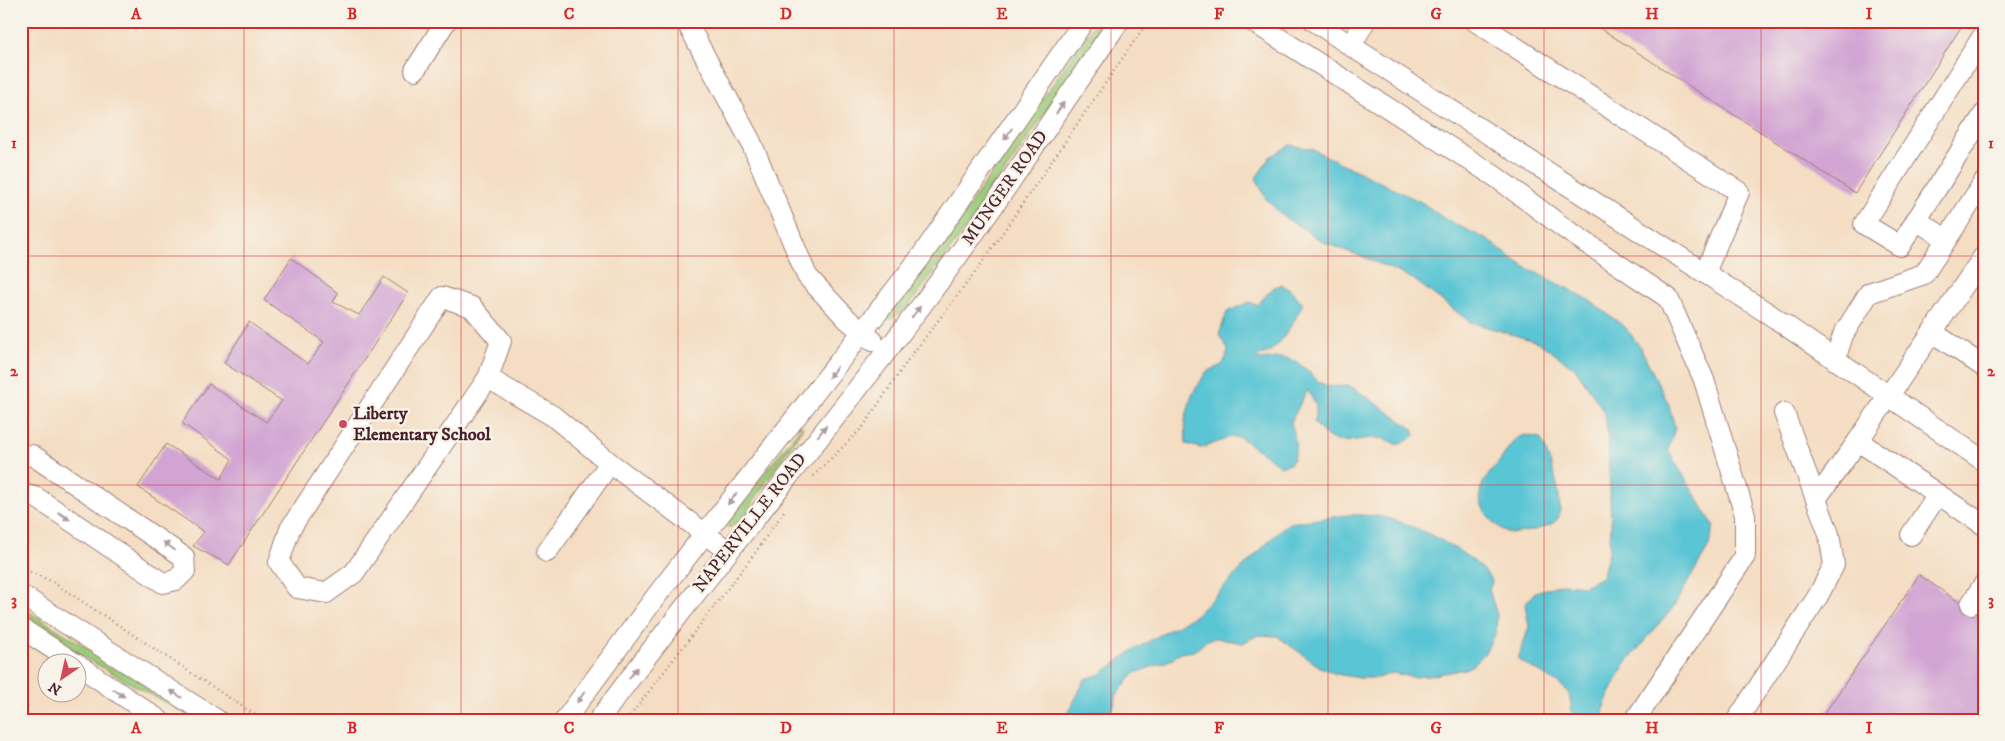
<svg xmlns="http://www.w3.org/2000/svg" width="2005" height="741" font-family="'IM FELL DW Pica',serif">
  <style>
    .green { fill: #9bcb79; stroke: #727552 }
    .water { fill: #5ac5d4; stroke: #527280 }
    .building { fill: #d1a4d3 }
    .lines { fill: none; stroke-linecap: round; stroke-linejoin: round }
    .minor-casing { stroke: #9f7e76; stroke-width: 22 }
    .path { stroke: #9f7e76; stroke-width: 2.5; stroke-dasharray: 1 4; stroke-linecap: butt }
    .minor { stroke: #fff; stroke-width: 20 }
    .oneway { fill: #ae9aa0 }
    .grid { fill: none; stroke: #d62828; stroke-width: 1; stroke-opacity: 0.55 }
    .poi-dot { fill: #d1495b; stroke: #f7f3e8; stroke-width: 2 }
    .labels { text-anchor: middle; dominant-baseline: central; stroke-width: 5; stroke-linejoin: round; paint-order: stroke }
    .street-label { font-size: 18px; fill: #4a1f2b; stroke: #f7f3e8 }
    .poi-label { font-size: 18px; font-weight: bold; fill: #4a1f2b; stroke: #f7f3e8; text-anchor: start }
    .neatline { fill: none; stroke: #d62828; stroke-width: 2 }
    .grid-label { font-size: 16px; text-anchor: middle; font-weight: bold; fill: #d62828 }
  </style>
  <rect width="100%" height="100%" fill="#f7f3e8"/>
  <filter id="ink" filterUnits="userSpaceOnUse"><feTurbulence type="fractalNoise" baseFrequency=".02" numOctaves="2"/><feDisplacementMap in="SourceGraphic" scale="10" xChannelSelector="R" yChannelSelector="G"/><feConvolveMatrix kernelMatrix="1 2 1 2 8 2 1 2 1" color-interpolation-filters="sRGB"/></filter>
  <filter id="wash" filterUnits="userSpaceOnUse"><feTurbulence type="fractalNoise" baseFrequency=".0096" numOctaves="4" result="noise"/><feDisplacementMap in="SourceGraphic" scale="20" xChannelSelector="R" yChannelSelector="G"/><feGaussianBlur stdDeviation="1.12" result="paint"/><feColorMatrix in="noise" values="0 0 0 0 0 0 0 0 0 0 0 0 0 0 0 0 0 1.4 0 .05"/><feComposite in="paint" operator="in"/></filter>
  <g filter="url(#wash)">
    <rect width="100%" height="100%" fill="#f4ddc2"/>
    <g class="green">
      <path d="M1096,21H1108L973,219L907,308L889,320L887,318L956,225Z"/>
      <path d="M802,426L803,427L741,520L729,528L725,523Z"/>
      <path d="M21,607L204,720H196L82,656L21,617Z"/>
    </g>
    <g class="water">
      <path d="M1290,145L1312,149L1423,203L1443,218L1486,239L1523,266L1586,298L1625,327L1639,345L1669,405L1675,428L1668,450L1714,526L1708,548L1672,609L1625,664L1605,704L1601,720H1573L1569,692C1552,677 1536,672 1518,659L1529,627L1525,604L1535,592L1562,584L1584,586L1602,577L1609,552L1611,528L1608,435L1605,413L1576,369L1538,342L1470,322L1413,279L1371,260L1325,243L1283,216L1266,199L1256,178L1270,157Z"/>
      <path d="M1282,285L1290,289L1303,303C1296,318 1284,342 1269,352C1263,355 1260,354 1256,360C1282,359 1287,352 1308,371C1312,375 1317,382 1323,384C1333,389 1343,384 1354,388L1413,429L1415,435C1390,454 1398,438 1377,438C1346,438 1337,453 1314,422L1316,405L1307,390L1291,422C1295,437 1299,451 1290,464L1281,466L1240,437H1232L1201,448L1186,444L1185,420L1192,395L1206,372L1222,365L1226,358L1228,349L1219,335L1227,312L1249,302L1257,305L1274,287Z"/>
      <path d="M1524,435L1540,438L1544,445C1551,466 1563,493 1559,516C1557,527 1521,534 1511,533C1504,533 1497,525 1492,521C1471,496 1480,484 1499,462C1507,452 1511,439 1524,435Z"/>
      <path d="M1348,515C1360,515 1371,515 1383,517C1409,522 1483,557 1492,582L1489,590L1497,615L1496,633L1484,654L1473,665L1465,669L1428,676L1412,677L1393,673L1377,678H1360L1336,674L1320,667L1277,636L1258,635L1243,643L1216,638L1207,640L1195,651L1179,653L1173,659L1133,674L1116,696L1115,704L1111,711H1093L1088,720H1061L1070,710L1085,679L1101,674L1135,649L1196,615L1283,527L1290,523Z"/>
    </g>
    <g id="blocks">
      <g class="building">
        <path d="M1589,21H1965L1855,193Z"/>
        <path d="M291,258L338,293L333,302L359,315L384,277L408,293L229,565L193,546L204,532L138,487L166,444L221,479L232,459L182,423L209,384L266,422L282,401L224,363L249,322L308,364L324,342L264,300Z"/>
        <path d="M1919,575L1984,619V720H1820Z"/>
      </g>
    </g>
  </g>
  <g filter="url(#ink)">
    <use href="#blocks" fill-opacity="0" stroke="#9f7e76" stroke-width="1"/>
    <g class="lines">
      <defs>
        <g id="minor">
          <path d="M686,21L751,142L807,276L847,319L873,341"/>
          <path d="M1252,21L1496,177L1564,228L1668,298L1704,380L1745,515V556L1635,720"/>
          <path d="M1314,21L1351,46L1365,21"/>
          <path d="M1475,21L1739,192L1705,273"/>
          <path d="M1984,34L1864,224L1900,246L1984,114"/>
          <path d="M1351,46L1769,314L1984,461"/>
          <path d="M415,70L446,21"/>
          <path d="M1916,220L1946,239"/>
          <path d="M1932,332L1984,367"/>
          <path d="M1835,360L1843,335L1869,293L1924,274L1984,182"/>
          <path d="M488,378L501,341L472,307L442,297L290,529L279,562L297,588L326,593L354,573L488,378L553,416L610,463L728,551"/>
          <path d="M1858,441L1984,256"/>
          <path d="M21,456L32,455L184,557L185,571L176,580L163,583L37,498L21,493"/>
          <path d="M1816,499L1858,441L1984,525"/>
          <path d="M1911,535L1938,494"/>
          <path d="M547,552L610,463"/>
          <path d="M21,595L217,720"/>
          <path d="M1971,604L1984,584"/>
          <path d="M21,628L76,664"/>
          <path d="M78,665L159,720"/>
          <path d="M565,720L657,595L920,258L1084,21"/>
          <path d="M599,720C704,576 821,441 927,298C994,208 1056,114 1119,21"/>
          <path d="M1737,720L1818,596L1834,565L1829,534L1784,413"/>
        </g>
      </defs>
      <use href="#minor" class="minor-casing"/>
      <g class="path">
        <path d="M813,476L863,427L908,360L977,270L1148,21"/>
        <path d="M21,568L51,581L263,720"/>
        <path d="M627,720L755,553L784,511"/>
      </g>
      <use href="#minor" class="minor"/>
    </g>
    <defs><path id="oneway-solid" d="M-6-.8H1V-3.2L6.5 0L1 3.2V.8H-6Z" transform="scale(1.25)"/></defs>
    <g class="oneway">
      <use href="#oneway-solid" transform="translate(1060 108) rotate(-56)"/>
      <use href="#oneway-solid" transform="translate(1008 134) rotate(124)"/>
      <use href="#oneway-solid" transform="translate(916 312) rotate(-53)"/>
      <use href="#oneway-solid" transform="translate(833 372) rotate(128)"/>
      <use href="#oneway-solid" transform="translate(822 431) rotate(-52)"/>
      <use href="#oneway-solid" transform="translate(732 499) rotate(128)"/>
      <use href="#oneway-solid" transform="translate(64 516) rotate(34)"/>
      <use href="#oneway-solid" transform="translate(169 546) rotate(-144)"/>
      <use href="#oneway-solid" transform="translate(633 673) rotate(-53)"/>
      <use href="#oneway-solid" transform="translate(119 693) rotate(34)"/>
      <use href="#oneway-solid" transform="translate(176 694) rotate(-148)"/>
      <use href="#oneway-solid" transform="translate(581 697) rotate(126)"/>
    </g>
  </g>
  <path class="grid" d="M244,21V720M461,21V720M678,21V720M894,21V720M1111,21V720M1328,21V720M1544,21V720M1761,21V720M21,256H1984M21,485H1984"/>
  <circle class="poi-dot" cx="343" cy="424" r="5"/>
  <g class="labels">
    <g class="street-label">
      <text transform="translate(1005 188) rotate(-55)">MUNGER ROAD</text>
      <text transform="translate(750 523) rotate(-52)">NAPERVILLE ROAD</text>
    </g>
    <g class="poi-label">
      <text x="353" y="414">Liberty<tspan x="353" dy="21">Elementary School</tspan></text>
    </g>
  </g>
  <rect width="2005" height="741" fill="none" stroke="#f7f3e8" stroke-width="55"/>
  <g transform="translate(62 678) rotate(214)"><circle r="24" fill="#f7f3e8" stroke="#b29e9c"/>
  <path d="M0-4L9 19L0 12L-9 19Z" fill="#d1495b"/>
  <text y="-8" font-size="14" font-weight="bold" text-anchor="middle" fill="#4a1f2b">N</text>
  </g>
  <rect x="28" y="28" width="1950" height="686" class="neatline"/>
  <g class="grid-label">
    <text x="136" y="19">A</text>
    <text x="352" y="19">B</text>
    <text x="569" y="19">C</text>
    <text x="786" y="19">D</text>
    <text x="1002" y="19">E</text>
    <text x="1219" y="19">F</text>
    <text x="1436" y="19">G</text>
    <text x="1652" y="19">H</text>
    <text x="1869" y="19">I</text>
    <text x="14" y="148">1</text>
    <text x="1991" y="148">1</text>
    <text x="14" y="376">2</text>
    <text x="1991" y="376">2</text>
    <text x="14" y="605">3</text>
    <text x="1991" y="605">3</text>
    <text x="136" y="733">A</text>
    <text x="352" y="733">B</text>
    <text x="569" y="733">C</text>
    <text x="786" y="733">D</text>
    <text x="1002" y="733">E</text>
    <text x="1219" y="733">F</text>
    <text x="1436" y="733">G</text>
    <text x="1652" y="733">H</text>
    <text x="1869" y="733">I</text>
  </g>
</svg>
